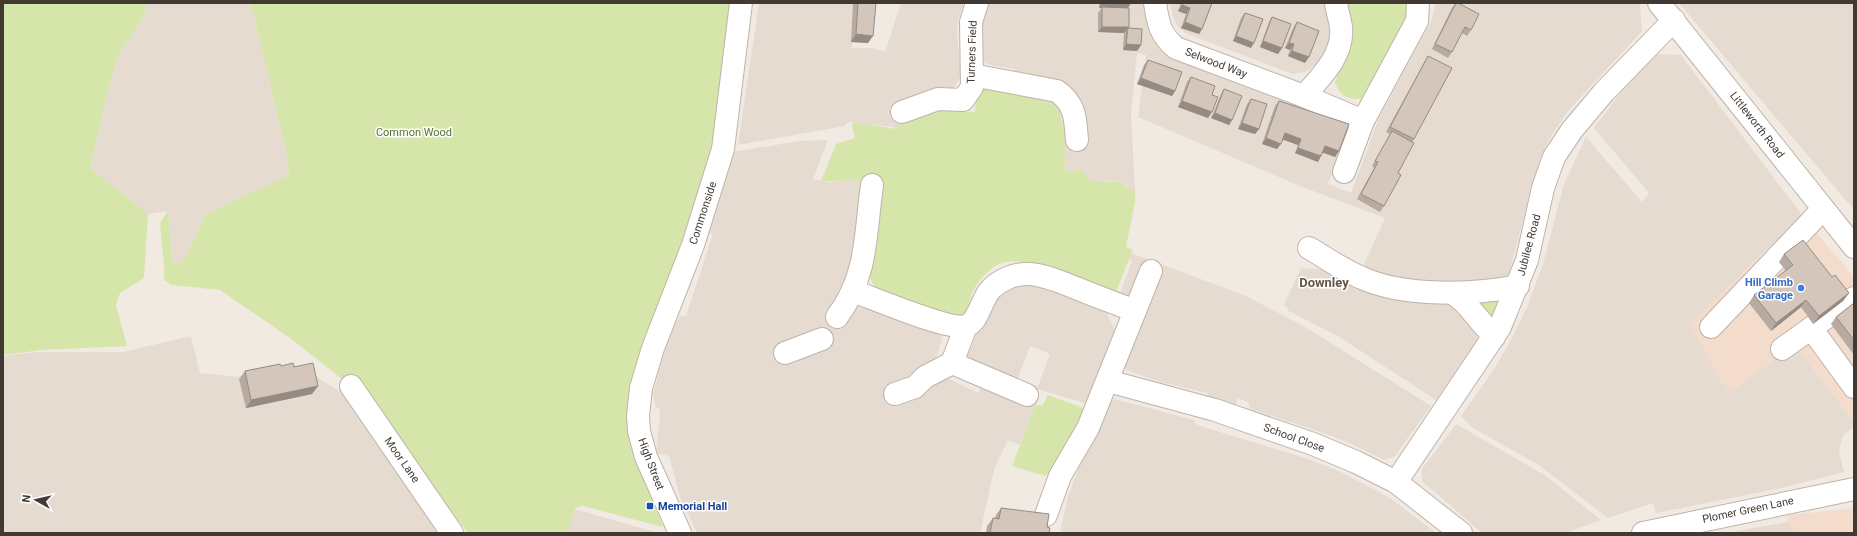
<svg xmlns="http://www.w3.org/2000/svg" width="1857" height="536" font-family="Roboto,sans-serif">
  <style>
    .residential { fill: #e5dbd0 }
    .commercial { fill: #f4dccc }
    .green { fill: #d6e6aa }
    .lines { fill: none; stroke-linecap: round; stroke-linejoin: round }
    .minor-casing { stroke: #bfb3a8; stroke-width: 24 }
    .minor { stroke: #fff; stroke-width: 22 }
    .wall { fill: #b7aaa1 }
    .shaded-wall { fill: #958b83 }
    .building { fill: #d5c6bb; stroke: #958b83 }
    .shop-dot { fill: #3f7fe0; stroke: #fff; stroke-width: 1.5 }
    .transit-dot { fill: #1a4fb4; stroke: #fff; stroke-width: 1.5 }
    .labels { text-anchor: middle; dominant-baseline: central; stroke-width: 3; stroke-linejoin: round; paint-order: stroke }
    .street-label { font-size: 11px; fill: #423933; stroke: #fff }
    .park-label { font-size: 11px; fill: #527328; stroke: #fff }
    .shop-label { font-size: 11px; font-weight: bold; fill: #366cbe; stroke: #fff; text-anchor: end }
    .transit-label { font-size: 11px; font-weight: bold; fill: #164399; stroke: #fff; text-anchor: start }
    .quarter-label { font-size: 13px; font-weight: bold; fill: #65554a; stroke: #fff }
  </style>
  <rect width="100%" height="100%" fill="#f1eae2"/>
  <g class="residential">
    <path d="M146,3H249L254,17L286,150L289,175L206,214L183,263L172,261L168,211L148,214L90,168L105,102L117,57L145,14Z"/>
    <path d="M759,3H853L852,48H872L885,52L901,3H964L958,20L957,34L961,76L944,106L910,117L896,129L893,127L848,122L844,126L738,145Z"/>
    <path d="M986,3H1146L1154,32L1348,123V129L1328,184L1351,193L1379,118L1431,21L1434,12L1436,3H1638L1640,5L1642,31L1568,111L1548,141L1540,159L1508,276L1498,281L1410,282L1361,271L1385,218L1300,186L1138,117L1146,55L1137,53L1131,114L1135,191L1124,184L1113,181H1092L1081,170L1066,171L1062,118L1012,91L1014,69L991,65L985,63L981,59L979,39Z"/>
    <path d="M1170,3H1327L1332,35L1322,60L1305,72L1292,74L1185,33L1178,27L1173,17Z"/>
    <path d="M1679,3H1854V209L1843,197Z"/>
    <path d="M1654,54L1681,55L1805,219L1783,234L1719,296L1795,345L1854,422V426L1843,436L1841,442L1839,452L1844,472L1781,488L1656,513L1653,503L1608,518L1539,465L1473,428L1461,416L1495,368L1511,340L1527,307L1543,264L1564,184L1586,137L1642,202L1649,193L1594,128L1621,92Z"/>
    <path d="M828,140L813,179L830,183L852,178L861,181L866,186L853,308L863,305L939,332L942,339L932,370L978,393L983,382L1036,404L1020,445L1008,440L997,462L993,474L980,533H697L680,497L669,456L656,453L660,418L659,408H656L653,395L667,341L676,319L678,320L680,316H686L713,234L708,233L732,152L800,141Z"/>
    <path d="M1131,253L1246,296L1307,328L1431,406L1394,457L1384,460L1345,441L1312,429L1251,409L1248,402L1238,398L1235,406L1206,398L1208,393L1160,382L1125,369L1119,296L1132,261L1129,260Z"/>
    <path d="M1301,268L1320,269L1341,280L1363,289L1444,302L1454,309L1473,329L1478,335L1477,340L1436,400L1341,338L1287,310L1288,308L1284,305Z"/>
    <path d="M1021,285L1038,286L1107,313L1115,331V337L1088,404L1037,389L1050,354L1030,346L1017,380L965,362L986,311L1003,291Z"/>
    <path d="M191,336L200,373L237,377L271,370L312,374L353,400L445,533H3V356L36,352H123Z"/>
    <path d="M1114,399L1194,420L1197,425L1305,458L1341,472L1390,498L1436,533H1060L1068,496L1093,432L1098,433L1111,402Z"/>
    <path d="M1456,424L1546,476L1601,520L1566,533H1482L1422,481V469Z"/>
    <path d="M569,509L578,510L658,533H560Z"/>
    <path d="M1787,522L1797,533H1727Z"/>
  </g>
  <g class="commercial">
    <path d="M1805,219L1854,277V422L1795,345L1728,394L1690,323L1770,248L1783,234Z"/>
    <path d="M1854,508V533H1797L1787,522L1789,515Z"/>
  </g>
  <g class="green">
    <path d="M3,3H146L145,14L117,57L105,102L90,168L148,214L144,278L120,293L116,305L127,346L42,350L3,355Z"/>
    <path d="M249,3H731L715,130L702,182L637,371L632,444L663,527L583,506L575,508L566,533H468L366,398L290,338L220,290L172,285L164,280V264L160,223L168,210L172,261L183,263L206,214L289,175L286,150L254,17Z"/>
    <path d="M1346,3H1414L1365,98C1351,101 1340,98 1335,82L1350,43Z"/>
    <path d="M982,88L1051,101C1068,118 1064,148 1066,171L1081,170L1092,181L1119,182L1135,191V202L1126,247L1133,250L1115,294C1085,283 1038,258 1007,262C992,263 976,282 971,296C969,301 968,309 965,313C961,316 958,316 953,316L882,291L874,286L869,276L866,186C850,172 840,185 821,181L836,144L855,138L852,125L854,122L896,129L910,117L950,103L967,112H975L976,94Z"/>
    <path d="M1498,300H1503L1493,322L1476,312L1479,302Z"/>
    <path d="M1048,395L1086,409L1053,471L1045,476L1012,466L1036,404L1042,406Z"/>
  </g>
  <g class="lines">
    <defs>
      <g id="minor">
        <path d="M1155,3C1158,23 1160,35 1176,48L1304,96L1363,121L1417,21L1418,3"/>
        <path d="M1659,3L1854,247"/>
        <path d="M972,75L1057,91C1076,105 1075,118 1077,140"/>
        <path d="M1304,96C1321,77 1344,55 1341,27C1340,19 1337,11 1336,3"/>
        <path d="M902,112L938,99L963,100L972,87L971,22L977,3"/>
        <path d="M1344,172L1363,121"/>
        <path d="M1309,248C1326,258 1343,270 1362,278C1404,297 1474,295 1518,286"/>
        <path d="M853,291C873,298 950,331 966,326C979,322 981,299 991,289C1000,280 1015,273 1029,274C1045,275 1061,282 1076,288C1095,296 1115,303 1135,311"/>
        <path d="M1453,293L1465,303L1494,337"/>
        <path d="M837,317C868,276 865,234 872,185"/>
        <path d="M1711,327L1823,209"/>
        <path d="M1811,328L1854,387"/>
        <path d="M1782,349L1854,298"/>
        <path d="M785,353L822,339"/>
        <path d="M952,363L1027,395"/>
        <path d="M1108,381L1215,410L1313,444L1356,462L1396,482L1461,533"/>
        <path d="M351,386L452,533"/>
        <path d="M895,394L915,387L925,377L952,363L966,326"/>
        <path d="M1396,482L1500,327L1527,260L1543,188L1554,157L1572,130L1604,92L1674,20"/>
        <path d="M1046,515L1060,476L1088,428L1151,271"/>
        <path d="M680,533L646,457L639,431L638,416L641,388L653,348L693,245L723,149L741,3"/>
        <path d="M1643,533L1854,489"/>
      </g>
    </defs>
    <use href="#minor" class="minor-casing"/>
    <use href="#minor" class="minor"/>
  </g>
  <g class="wall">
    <path d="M853,3H876L868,43L851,42Z"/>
    <path d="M1099,3H1131L1128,8L1129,27L1128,28L1141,45L1137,51L1123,50L1124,34V33L1098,32V13L1102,8H1099Z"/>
    <path d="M1181,3H1212L1202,29L1199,34L1181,28L1186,14L1178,11Z"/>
    <path d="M1456,3L1471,30L1467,36L1462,33L1452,52L1448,58L1432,49L1452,8Z"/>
    <path d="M1245,13L1251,48L1233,41L1241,18Z"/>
    <path d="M1272,17L1282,48L1278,54L1260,47L1269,22Z"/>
    <path d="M1297,22L1305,63L1288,56L1290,50L1285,48L1293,28Z"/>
    <path d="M1428,56L1414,139L1398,173L1384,206L1380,212L1357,199L1374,168L1372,166L1390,134L1386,132L1425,61Z"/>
    <path d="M1148,60L1175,91L1172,96L1137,84L1144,65Z"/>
    <path d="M1191,77L1212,112L1208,118L1178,107L1187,82Z"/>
    <path d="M1224,89L1232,120L1229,125L1211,118L1221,94Z"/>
    <path d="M1251,99L1259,129L1255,134L1238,129L1247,104Z"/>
    <path d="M1279,101L1339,151L1335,157L1323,152L1318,162L1295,153L1298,145L1283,139L1277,149L1262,144L1275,106Z"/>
    <path d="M1784,254L1832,277L1849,293L1843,301L1813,324L1801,307L1771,331L1749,303L1754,295L1786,271L1779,262Z"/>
    <path d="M1854,303V355L1831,324L1836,317Z"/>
    <path d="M281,366L294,367L318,386L312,394L246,408L239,379L245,371Z"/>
    <path d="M1001,508L1047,527L1049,533H986L987,526L993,518H995L996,515Z"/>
  </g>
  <g class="shaded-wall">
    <path d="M1102,3H1131L1128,8H1099Z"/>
    <path d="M1182,5L1190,8L1186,14L1178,11Z"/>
    <path d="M1185,22L1202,29L1199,34L1181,28Z"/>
    <path d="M1102,27H1129L1124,33L1098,32Z"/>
    <path d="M856,34L873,36L868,43L851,42Z"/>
    <path d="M1236,36L1254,43L1251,48L1233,41Z"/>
    <path d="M1263,41L1282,48L1278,54L1260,47Z"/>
    <path d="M1289,43L1294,44L1290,50L1285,48Z"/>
    <path d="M1126,44L1141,45L1137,51L1123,50Z"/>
    <path d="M1292,51L1309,57L1305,63L1288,56Z"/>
    <path d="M1141,78L1175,91L1172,96L1137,84Z"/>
    <path d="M1182,101L1212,112L1208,118L1178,107Z"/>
    <path d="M1215,113L1232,120L1229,125L1211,118Z"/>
    <path d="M1242,123L1259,129L1255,134L1238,129Z"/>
    <path d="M1285,133L1301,139L1298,145L1281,139Z"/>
    <path d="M1266,138L1281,144L1277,149L1262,144Z"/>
    <path d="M1325,146L1339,151L1335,157L1321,152Z"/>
    <path d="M1298,148L1321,156L1318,162L1295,153Z"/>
    <path d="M1849,293L1843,301L1813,324L1819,316Z"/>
    <path d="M1806,300L1801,307L1771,331L1776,323Z"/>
    <path d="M318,386L312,394L246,408L251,400Z"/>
  </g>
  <g class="building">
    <path d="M858,3H876L873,36L856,34Z"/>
    <path d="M1183,3H1212L1202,29L1185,22L1190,8L1182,5Z"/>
    <path d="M1456,3H1458L1479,14L1471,30L1465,27L1452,52L1435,44Z"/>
    <path d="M1102,7L1129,8V27H1102Z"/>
    <path d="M1245,13L1263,19L1254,43L1236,36Z"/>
    <path d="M1272,17L1291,24L1282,48L1263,41Z"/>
    <path d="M1297,22L1319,31L1309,57L1292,51L1294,44L1289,43Z"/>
    <path d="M1128,28L1142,29L1141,45L1126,44Z"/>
    <path d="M1428,56L1452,68L1414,139L1390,127Z"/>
    <path d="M1148,60L1182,72L1175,91L1141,78Z"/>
    <path d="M1191,77L1215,86L1212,95L1218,97L1212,112L1182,101Z"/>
    <path d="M1224,89L1242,96L1232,120L1215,113Z"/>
    <path d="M1251,99L1267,104L1259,129L1242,123Z"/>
    <path d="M1279,101L1349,124L1339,151L1325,146L1321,156L1298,148L1301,139L1285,133L1281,144L1266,138Z"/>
    <path d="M1392,131L1414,143L1398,173L1401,175L1384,206L1361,194L1378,162L1375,161Z"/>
    <path d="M1803,240L1832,277L1835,275L1849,293L1819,316L1806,300L1776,323L1754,295L1793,265L1784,254Z"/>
    <path d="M1854,303V340L1836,317Z"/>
    <path d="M293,363L294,367L313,363L318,386L251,400L245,371L280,364L281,366Z"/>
    <path d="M1001,508L1049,514L1047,527L1050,528L1049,533H990L993,518L999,519Z"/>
  </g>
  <circle class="shop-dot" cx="1801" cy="288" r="4"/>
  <rect class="transit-dot" x="646" y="502" width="8" height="8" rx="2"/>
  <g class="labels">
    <g class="street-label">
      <text transform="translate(972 52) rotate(-88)">Turners Field</text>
      <text transform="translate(1216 63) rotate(21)">Selwood Way</text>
      <text transform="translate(1757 125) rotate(52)">Littleworth Road</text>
      <text transform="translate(703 213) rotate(-72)">Commonside</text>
      <text transform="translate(1529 245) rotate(-75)">Jubilee Road</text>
      <text transform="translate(1294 438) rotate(20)">School Close</text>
      <text transform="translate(402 460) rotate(55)">Moor Lane</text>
      <text transform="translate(651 464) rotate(69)">High Street</text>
      <text transform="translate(1748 510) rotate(-12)">Plomer Green Lane</text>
    </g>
    <g class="park-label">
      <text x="414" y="132">Common Wood</text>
    </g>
    <g class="shop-label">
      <text x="1793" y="282">Hill Climb<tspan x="1793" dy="13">Garage</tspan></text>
    </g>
    <g class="transit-label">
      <text x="658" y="506">Memorial Hall</text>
    </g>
    <g class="quarter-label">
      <text x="1324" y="282">Downley</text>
    </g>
  </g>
  <rect width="1857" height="536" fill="none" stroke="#423933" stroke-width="8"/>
  <g transform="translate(36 500) rotate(278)" stroke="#ffffff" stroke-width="3" paint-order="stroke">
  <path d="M0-3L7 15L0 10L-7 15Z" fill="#423933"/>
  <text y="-6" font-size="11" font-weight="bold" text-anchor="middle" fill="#423933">N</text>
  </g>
</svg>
